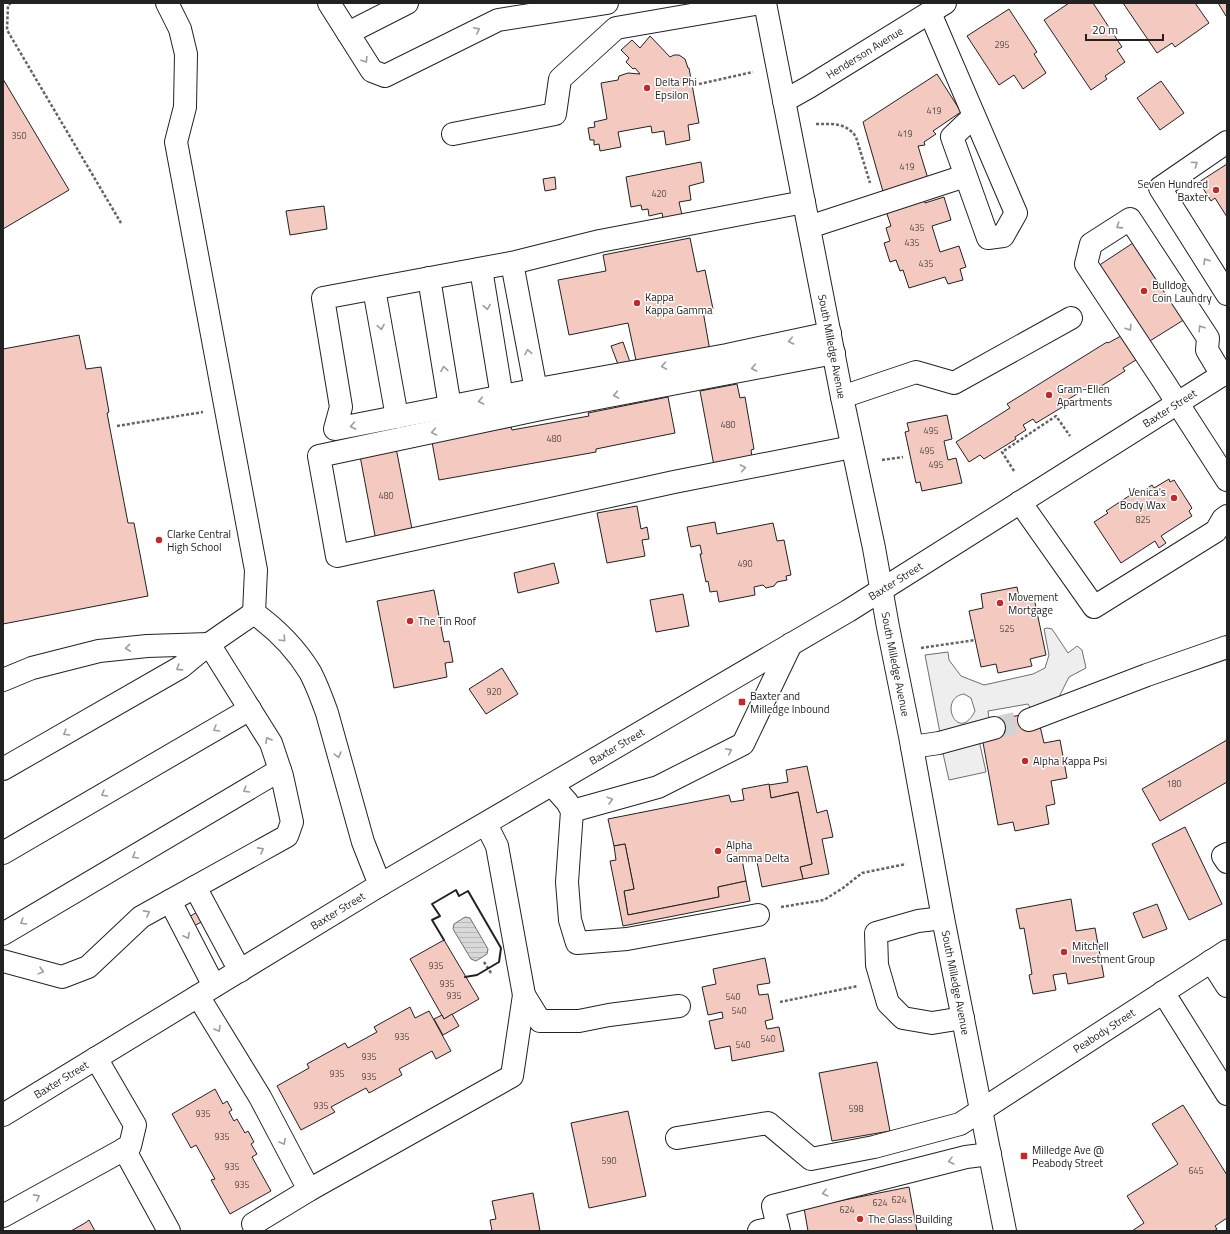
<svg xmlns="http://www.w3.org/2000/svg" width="1230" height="1234" font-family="'Titillium Web',sans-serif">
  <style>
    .green { fill: #eee; stroke: #6f6f6f; fill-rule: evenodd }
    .water { fill: url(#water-rules); stroke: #6f6f6f }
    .building { fill: #f3c9c0; stroke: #222 }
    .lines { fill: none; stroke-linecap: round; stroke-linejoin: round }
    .minor-tunnel { stroke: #d3d3d3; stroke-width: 22; stroke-dasharray: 22 11; stroke-linecap: butt }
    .minor-casing { stroke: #222; stroke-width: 24 }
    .major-casing { stroke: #222; stroke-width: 24 }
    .path { stroke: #646464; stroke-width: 2.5; stroke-dasharray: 3 2; stroke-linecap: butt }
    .minor { stroke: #fff; stroke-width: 22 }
    .major { stroke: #fff; stroke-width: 22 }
    .wall { stroke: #222; stroke-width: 2 }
    .oneway { stroke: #9c9c9c }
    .poi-dot { fill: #c62828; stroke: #fff; stroke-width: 1.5 }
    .labels { text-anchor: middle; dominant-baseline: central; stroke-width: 3; stroke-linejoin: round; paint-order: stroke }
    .number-label { font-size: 9px; fill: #564c4a }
    .street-label { font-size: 11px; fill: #222; stroke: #fff }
    .poi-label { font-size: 11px; fill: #222; stroke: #fff; text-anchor: start }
  </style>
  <defs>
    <pattern id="water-rules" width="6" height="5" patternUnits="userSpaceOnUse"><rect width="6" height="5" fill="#d9d9d9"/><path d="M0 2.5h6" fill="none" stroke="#bababa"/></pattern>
  </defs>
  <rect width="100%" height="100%" fill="#fff"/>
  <g class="green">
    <path d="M1047,628L1052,629L1068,653L1077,646L1082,650L1086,668L1069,677L1058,699L1035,716L1028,704L988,711L990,727L941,738L925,655L948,652L949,660L961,676L984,685L1033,674L1045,668L1049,655L1044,629ZM964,694L971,698L975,711C958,745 937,698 964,694Z"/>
    <path d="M979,740L986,772L949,780L942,749Z"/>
  </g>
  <path class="water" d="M465,917L470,918L488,949L487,954L476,961L471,959L453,929L454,924Z"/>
  <g class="building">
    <path d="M1069,3H1093L1122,47L1117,50L1125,62L1105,76L1107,79L1091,90L1044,20Z"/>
    <path d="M1123,3H1195L1209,23L1175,47L1172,43L1157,53Z"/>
    <path d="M1218,3H1227V16H1226Z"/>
    <path d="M1009,9L1037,52L1034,54L1046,73L1023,89L1014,75L999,85L967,36Z"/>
    <path d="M650,36L670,57L674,55H679L685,59L688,68H689L699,123L688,125L690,140L666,145L664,131L652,133L651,126L618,132L621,147L600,151L599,144L594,145V140H590L588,128L595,127L594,122L607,119L601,83L618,80L619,76L628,73L640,74L635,68L633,69L626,62L629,58L621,50L632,40L640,48Z"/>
    <path d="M937,74L961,112L933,131L936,134L924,142L925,145L918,146L929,182L884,195L863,122Z"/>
    <path d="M3,79L69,190L3,229Z"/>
    <path d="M1161,81L1184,113L1160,130L1137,98Z"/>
    <path d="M701,162L704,182L689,186L691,200L679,202L682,215L663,218L662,213L649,216L648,209L642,210L641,205L631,207L626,177Z"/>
    <path d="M1227,164V217L1215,198L1211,201L1199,182Z"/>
    <path d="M555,177L556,189L545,191L543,179Z"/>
    <path d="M944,197L951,220L932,226L940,252L959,246L966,267L960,269L963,280L948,284L945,277L909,288L903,270L900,271L896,260L890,262L884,243L890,241L886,228L891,226L886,211L924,199L925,203Z"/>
    <path d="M324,206L327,229L290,235L286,211Z"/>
    <path d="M690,238L697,272L705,270L713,309L703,311L710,351L637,365L628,323L569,335L558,280L606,271L603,255Z"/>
    <path d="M1136,241L1190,316L1145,344L1098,266Z"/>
    <path d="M79,335L86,369L101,367L109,412L107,413L128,523H134L148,596L3,624V349Z"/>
    <path d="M1121,336L1136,360L1123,368L1125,371L1095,390L1092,385L1067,400L1069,403L1036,423L1033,419L1023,425L1026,430L1015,437L1016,439L984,459L980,455L969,462L956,442L1010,408L1007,404L1107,342L1108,343Z"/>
    <path d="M623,342L630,362L619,367L611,346Z"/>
    <path d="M737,384L740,398L745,397L754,449L751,450L753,464L715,471L700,391Z"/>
    <path d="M668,397L675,433L596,449V452L439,480L432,442L511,427L512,430L589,416L588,413Z"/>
    <path d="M947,415L952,439L944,441L948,460L956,458L962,483L922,491L920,482L916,483L905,432L909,431L907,423Z"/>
    <path d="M396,448L413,534L376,541L360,456Z"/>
    <path d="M1169,479L1170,482L1174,480L1192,508L1189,511L1192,516L1161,536L1166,543L1159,548L1155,541L1121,563L1094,522L1108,513L1106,511L1135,492L1137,495L1152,485L1154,488Z"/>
    <path d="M637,506L641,529L647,527L649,539L642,540L645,556L607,563L597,513Z"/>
    <path d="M715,522L717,534L773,523L777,541L784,540L791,575L786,576L787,580L777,582L774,586L766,588L763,585L754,587L755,595L719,602L717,591L710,592L708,581L706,582L700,554H702L700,545L691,547L687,527Z"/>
    <path d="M554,563L559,583L518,593L514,573Z"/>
    <path d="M1017,587L1020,602L1034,598L1046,655L1030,659L1032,666L998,673L996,664L981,667L969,611L983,608L981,594Z"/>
    <path d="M434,590L444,642L449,641L453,662L445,663L447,677L394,688L377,601Z"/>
    <path d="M683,594L689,626L656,632L650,600Z"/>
    <path d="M502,668L518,694L486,714L469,689Z"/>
    <path d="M1027,714L1040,726L1044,743L1060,740L1067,778L1051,781L1055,804L1046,806L1049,824L1015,831L1013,822L998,825L982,737L992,720Z"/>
    <path d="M1227,740V782L1160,821L1142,789Z"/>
    <path d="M807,766L817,813L827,810L833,837L822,839L829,874L803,879L800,867L812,864L798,792L771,798L769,785L788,782L786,770Z"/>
    <path d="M769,784L771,798L798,792L812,864L800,867L803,879L762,887L756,857L742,859L746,881L718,887L719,897L628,915L624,891L634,889L625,844L614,846L608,819L729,795L731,802L744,800L742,789Z"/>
    <path d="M1185,827L1222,904L1189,920L1152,844Z"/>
    <path d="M625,844L634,889L624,891L628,915L719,897L718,887L746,881L750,901L623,926L610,861L616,860L614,846Z"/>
    <path d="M1071,899L1076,931L1095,928L1104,977L1068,984L1066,973L1053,975L1056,990L1033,994L1029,975L1032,974L1024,928L1020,929L1016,909Z"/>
    <path d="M1157,904L1167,929L1143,938L1133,913Z"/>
    <path d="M197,912L203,921L194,926L189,917Z"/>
    <path d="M444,940L479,999L444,1019L410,959Z"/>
    <path d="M765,958L770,983L757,985L759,995L768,994L773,1019L765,1021L767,1029L779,1027L784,1051L732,1061L730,1046L715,1049L709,1021L723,1018L722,1012L708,1015L702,987L716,984L713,969Z"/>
    <path d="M410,1007L415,1018L429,1011L451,1051L436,1059L432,1051L399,1069L402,1075L369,1093L366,1088L331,1107L335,1112L301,1130L277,1086L309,1068L307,1064L345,1043L348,1048L377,1032L374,1027Z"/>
    <path d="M452,1014L459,1026L443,1035L434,1019L442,1015L444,1019Z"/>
    <path d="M877,1062L890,1131L832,1141L819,1073Z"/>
    <path d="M215,1089L223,1104L227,1101L232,1110L229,1112L234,1121L237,1119L245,1133L248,1131L254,1142L251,1144L257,1154L252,1157L271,1191L230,1214L211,1180L215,1179L196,1145L191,1148L172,1114Z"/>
    <path d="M1183,1105L1227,1175V1218L1215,1226L1217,1229L1214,1231H1132L1144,1223L1127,1196L1178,1164L1152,1124Z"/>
    <path d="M628,1111L646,1196L589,1208L571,1123Z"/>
    <path d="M909,1187L917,1231H808L804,1208Z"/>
    <path d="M533,1193L540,1231H492L490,1220L496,1219L492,1201Z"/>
    <path d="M89,1220L95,1231H71L85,1223Z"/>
  </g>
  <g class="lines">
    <path class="minor-tunnel" d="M994,728L1029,720"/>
    <defs>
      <g id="minor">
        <path d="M167,3L180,29L186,54L185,107L176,142L256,570L254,613"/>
        <path d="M329,3L372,71L385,76L498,20L607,3"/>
        <path d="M930,13L1016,213L1003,236L988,238L952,137L974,116"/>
        <path d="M348,33L407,3"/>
        <path id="s1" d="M784,101L809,87L945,3"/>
        <path d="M453,134L555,114L560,79L616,28L761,3"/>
        <path d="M1227,142L1160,188L1227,294"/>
        <path d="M804,202L600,241L516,262L323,298L341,407L335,429L544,388L727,355L830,333"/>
        <path d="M809,227L965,176"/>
        <path d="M512,263L536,390"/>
        <path d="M481,269L502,397"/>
        <path d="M429,278L450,407"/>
        <path d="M374,289L397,417"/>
        <path d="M834,353L541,409L319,456L337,556L674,482L852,447"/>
        <path d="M1222,375L1207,350L1208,338L1130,219L1091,244L1086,264L1162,379L1227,480"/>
        <path d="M842,397L916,372L954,383L1071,318"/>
        <path d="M1020,502L1094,607L1216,531L1223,519L1227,516"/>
        <path d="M254,613C276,629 296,649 310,672C317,685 322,699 327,713L363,842L380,885"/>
        <path d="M3,680L32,668L99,651L147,646L209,644"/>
        <path d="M1029,720L1147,675L1227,647"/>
        <path d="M912,747L939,743L994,728"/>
        <path d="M3,769L181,667L209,644L254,613"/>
        <path d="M552,785L567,802L572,811L567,882L570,920L577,943L627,939L758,915"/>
        <path d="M572,811L658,787L743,744L791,644"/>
        <path d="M486,824L497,846L524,995L540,1021H579L609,1015L679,1006"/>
        <path d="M3,853L250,709"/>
        <path d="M1227,854L1223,856L1227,862"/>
        <path d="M195,887L240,971"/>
        <path d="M170,901L214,986"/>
        <path d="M943,918L918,921L876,933L877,965L888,1003L903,1018L932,1023L963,1018"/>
        <path d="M3,934L280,770"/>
        <path d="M3,961L62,977L88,967L141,917L287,836L292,822L282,776L271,743L209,644"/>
        <path d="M1211,961L1227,986"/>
        <path d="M1163,992L1227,1094"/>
        <path d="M198,996L260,1097L309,1190"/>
        <path id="s2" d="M677,1138L768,1123L811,1159L874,1147L960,1124L1227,951"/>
        <path d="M124,1149L169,1231"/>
        <path d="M3,1216L130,1146L135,1125L96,1058"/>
        <path d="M253,1224L309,1190L512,1076L524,995"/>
        <path d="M759,1231L778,1227"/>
        <path d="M779,1231L773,1206L966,1157L990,1154"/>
      </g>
      <g id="major">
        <path id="s3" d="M765,3L842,397L874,548L888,627L910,736L943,918L1005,1231"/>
        <path id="s4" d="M3,1115L380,885L848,611L1227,372"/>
      </g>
    </defs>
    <use href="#minor" class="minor-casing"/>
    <use href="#major" class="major-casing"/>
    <g class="path">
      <path d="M11,3L8,5L7,30L121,223"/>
      <path d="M699,84L753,72"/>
      <path d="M816,124C832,124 846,122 856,137L870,183"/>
      <path d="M117,426L203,412"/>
      <path d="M882,460L903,457"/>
      <path d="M1014,471L1002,452L1056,416L1070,436"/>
      <path d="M921,648L975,640"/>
      <path d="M781,907L824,900L843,888L862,873L906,864"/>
      <path d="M484,962L491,973"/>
      <path d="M780,1002L858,986"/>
    </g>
    <use href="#minor" class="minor"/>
    <use href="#major" class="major"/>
    <path class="wall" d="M444,940L432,920L440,916L432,904L456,890L459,896L468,891L501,948L499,962L477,975L465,977"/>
  </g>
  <defs><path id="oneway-chevron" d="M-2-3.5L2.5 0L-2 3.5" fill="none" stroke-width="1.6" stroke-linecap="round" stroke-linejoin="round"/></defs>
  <g class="oneway">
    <use href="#oneway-chevron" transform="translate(477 30) rotate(-27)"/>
    <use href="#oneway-chevron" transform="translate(365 60) rotate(58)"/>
    <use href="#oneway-chevron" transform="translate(1195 164) rotate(-34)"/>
    <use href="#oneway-chevron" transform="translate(1119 226) rotate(147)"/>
    <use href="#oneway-chevron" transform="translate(1206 261) rotate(-122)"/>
    <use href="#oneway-chevron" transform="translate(487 307) rotate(80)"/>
    <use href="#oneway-chevron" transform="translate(381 327) rotate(80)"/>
    <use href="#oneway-chevron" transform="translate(1129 328) rotate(57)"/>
    <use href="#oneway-chevron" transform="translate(1201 328) rotate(-123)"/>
    <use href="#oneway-chevron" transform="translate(791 341) rotate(168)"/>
    <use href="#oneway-chevron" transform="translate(528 352) rotate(-101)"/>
    <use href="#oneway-chevron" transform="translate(664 366) rotate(170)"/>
    <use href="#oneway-chevron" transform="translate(754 368) rotate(169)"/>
    <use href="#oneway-chevron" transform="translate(444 369) rotate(-99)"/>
    <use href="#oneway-chevron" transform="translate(616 395) rotate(169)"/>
    <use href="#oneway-chevron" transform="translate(481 401) rotate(169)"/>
    <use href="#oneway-chevron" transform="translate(353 426) rotate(169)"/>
    <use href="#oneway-chevron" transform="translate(434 432) rotate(168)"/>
    <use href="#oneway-chevron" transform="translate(743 468) rotate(-11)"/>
    <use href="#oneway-chevron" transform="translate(283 639) rotate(47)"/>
    <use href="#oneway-chevron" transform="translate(128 648) rotate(174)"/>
    <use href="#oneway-chevron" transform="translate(179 668) rotate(147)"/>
    <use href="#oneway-chevron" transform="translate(216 729) rotate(150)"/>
    <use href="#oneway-chevron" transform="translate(66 733) rotate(150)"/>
    <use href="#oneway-chevron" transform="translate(268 740) rotate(-119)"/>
    <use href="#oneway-chevron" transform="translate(729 751) rotate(-27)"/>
    <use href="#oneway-chevron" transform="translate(338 755) rotate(74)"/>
    <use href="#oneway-chevron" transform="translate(246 790) rotate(149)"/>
    <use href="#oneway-chevron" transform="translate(104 794) rotate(150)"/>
    <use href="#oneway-chevron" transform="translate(610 800) rotate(-15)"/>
    <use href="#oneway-chevron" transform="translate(261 850) rotate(-29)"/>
    <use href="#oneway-chevron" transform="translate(135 856) rotate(149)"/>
    <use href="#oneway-chevron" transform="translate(147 913) rotate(-29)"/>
    <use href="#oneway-chevron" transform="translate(23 922) rotate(149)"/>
    <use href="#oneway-chevron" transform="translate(187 936) rotate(63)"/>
    <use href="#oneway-chevron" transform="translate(41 971) rotate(15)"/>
    <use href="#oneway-chevron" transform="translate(218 1029) rotate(59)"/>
    <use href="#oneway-chevron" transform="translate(283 1142) rotate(62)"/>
    <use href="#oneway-chevron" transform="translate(951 1161) rotate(166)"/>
    <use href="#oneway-chevron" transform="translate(825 1193) rotate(166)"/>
    <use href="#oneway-chevron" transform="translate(37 1197) rotate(-29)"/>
  </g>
  <g class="poi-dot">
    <circle cx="647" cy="88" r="4"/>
    <circle cx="1216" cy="190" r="4"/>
    <circle cx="1144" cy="291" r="4"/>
    <circle cx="637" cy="303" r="4"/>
    <circle cx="1049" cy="395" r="4"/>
    <circle cx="1174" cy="498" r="4"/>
    <circle cx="159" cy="540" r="4"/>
    <circle cx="1000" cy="603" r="4"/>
    <circle cx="410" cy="621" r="4"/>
    <rect x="738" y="698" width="8" height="8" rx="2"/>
    <circle cx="1025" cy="761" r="4"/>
    <circle cx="718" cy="851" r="4"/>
    <circle cx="1064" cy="952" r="4"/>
    <rect x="1020" y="1152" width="8" height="8" rx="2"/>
    <circle cx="860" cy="1219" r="4"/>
  </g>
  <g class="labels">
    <g class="number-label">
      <text x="1002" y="44">295</text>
      <text x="934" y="110">419</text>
      <text x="905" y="133">419</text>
      <text x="19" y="135">350</text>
      <text x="907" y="166">419</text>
      <text x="659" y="193">420</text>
      <text x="917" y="227">435</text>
      <text x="912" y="242">435</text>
      <text x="926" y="263">435</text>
      <text x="728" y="424">480</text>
      <text x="931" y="430">495</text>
      <text x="554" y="438">480</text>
      <text x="927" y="450">495</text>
      <text x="936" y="464">495</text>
      <text x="386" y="495">480</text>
      <text x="1143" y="519">825</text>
      <text x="745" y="563">490</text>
      <text x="1007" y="628">525</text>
      <text x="494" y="691">920</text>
      <text x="1174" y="783">180</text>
      <text x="436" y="965">935</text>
      <text x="447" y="983">935</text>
      <text x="454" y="995">935</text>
      <text x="733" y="996">540</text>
      <text x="739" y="1010">540</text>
      <text x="402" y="1036">935</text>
      <text x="768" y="1038">540</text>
      <text x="743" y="1044">540</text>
      <text x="369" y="1056">935</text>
      <text x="337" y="1073">935</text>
      <text x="369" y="1076">935</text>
      <text x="321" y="1105">935</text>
      <text x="856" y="1108">598</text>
      <text x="203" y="1113">935</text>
      <text x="222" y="1136">935</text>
      <text x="609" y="1160">590</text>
      <text x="232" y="1166">935</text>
      <text x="1196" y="1170">645</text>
      <text x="242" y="1184">935</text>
      <text x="899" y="1199">624</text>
      <text x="880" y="1202">624</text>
      <text x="847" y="1209">624</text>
    </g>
    <g class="street-label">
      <text stroke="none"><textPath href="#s1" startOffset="94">Henderson Avenue</textPath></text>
      <text stroke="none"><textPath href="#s3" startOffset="350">South Milledge Avenue</textPath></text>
      <text stroke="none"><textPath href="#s4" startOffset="1364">Baxter Street</textPath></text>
      <text stroke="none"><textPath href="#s4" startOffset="1040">Baxter Street</textPath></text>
      <text stroke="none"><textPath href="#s3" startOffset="674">South Milledge Avenue</textPath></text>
      <text stroke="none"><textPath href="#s4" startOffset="716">Baxter Street</textPath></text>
      <text stroke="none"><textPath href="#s4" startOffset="392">Baxter Street</textPath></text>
      <text stroke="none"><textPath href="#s3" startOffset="998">South Milledge Avenue</textPath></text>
      <text stroke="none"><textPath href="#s2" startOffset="473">Peabody Street</textPath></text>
      <text stroke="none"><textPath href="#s4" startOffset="68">Baxter Street</textPath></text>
    </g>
    <g class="poi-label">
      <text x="655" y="82">Delta Phi<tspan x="655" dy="13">Epsilon</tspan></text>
      <text x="1208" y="184" text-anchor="end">Seven Hundred<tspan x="1208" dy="13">Baxter</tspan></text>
      <text x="1152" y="285">Bulldog<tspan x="1152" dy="13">Coin Laundry</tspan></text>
      <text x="645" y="297">Kappa<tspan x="645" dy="13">Kappa Gamma</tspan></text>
      <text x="1057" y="389">Gram-Ellen<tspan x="1057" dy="13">Apartments</tspan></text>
      <text x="1166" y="492" text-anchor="end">Venica's<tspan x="1166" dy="13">Body Wax</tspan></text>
      <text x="167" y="534">Clarke Central<tspan x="167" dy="13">High School</tspan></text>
      <text x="1008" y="597">Movement<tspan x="1008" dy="13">Mortgage</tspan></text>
      <text x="418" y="621">The Tin Roof</text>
      <text x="750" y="696">Baxter and<tspan x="750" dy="13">Milledge Inbound</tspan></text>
      <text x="1033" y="761">Alpha Kappa Psi</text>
      <text x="726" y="845">Alpha<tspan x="726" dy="13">Gamma Delta</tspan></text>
      <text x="1072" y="946">Mitchell<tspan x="1072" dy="13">Investment Group</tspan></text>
      <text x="1032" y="1150">Milledge Ave @<tspan x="1032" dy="13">Peabody Street</tspan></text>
      <text x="868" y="1219">The Glass Building</text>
    </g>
  </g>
  <rect width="1230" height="1234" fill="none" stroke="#222222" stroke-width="8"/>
  <path d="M1086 34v6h77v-6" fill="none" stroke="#222222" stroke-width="2"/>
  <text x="1092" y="34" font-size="12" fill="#222222" stroke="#ffffff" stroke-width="3" paint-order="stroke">20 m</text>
</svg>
